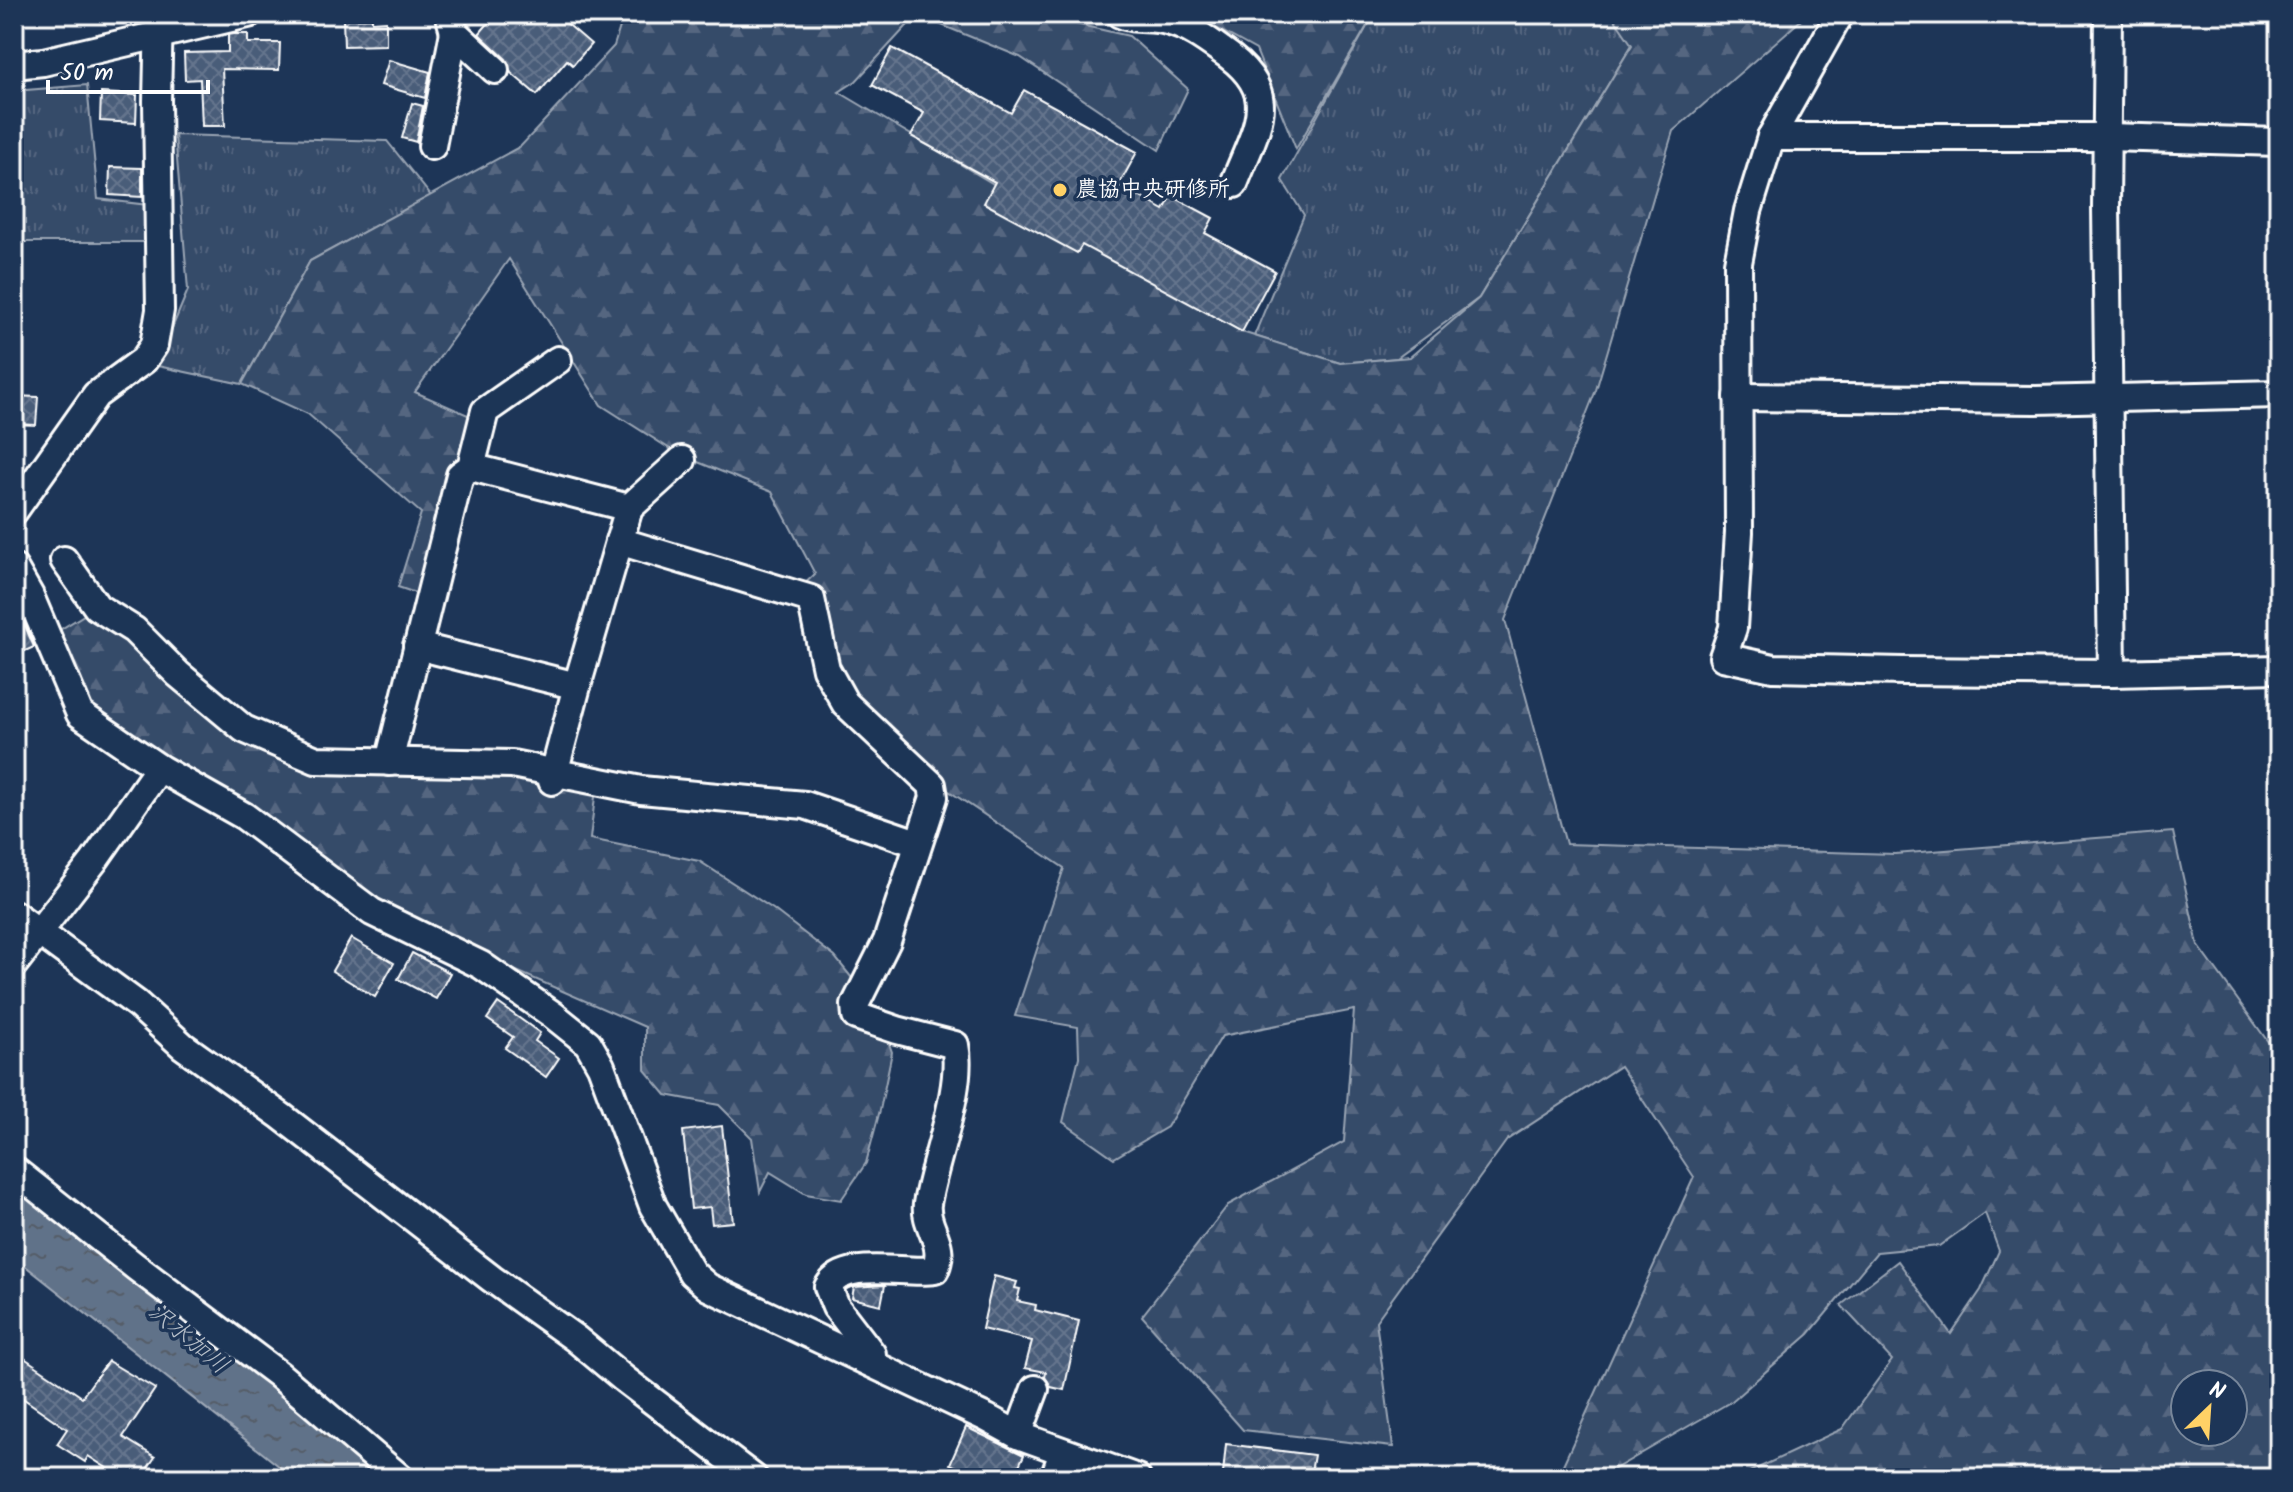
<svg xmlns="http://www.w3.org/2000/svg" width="2293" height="1492" font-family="Kalam,'Klee One',sans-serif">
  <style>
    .grass { fill: url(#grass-tufts); stroke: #9aa5b4; stroke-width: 2 }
    .forest { fill: url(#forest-firs); stroke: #9aa5b4; stroke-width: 2; fill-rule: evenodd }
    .water { fill: url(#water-ripples); stroke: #a0aab8; stroke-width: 2 }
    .building { fill: url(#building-cross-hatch); stroke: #fff; stroke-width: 2 }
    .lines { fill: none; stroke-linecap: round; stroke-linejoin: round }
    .minor-casing { stroke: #fff; stroke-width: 32 }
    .minor { stroke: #1d3557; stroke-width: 26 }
    .poi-dot { fill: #ffd166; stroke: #1d3557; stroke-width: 3 }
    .labels { text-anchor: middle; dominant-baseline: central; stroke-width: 7; stroke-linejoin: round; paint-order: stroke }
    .poi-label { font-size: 22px; font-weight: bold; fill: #fff; stroke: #1d3557; text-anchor: start }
    .water-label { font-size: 24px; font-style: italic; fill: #b8c0ca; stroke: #1d3557 }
  </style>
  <defs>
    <pattern id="grass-tufts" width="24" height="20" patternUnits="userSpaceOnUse" patternTransform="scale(2)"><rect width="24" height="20" fill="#364b69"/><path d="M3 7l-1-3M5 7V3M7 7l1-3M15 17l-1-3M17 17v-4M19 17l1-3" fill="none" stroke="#546680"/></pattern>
    <pattern id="forest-firs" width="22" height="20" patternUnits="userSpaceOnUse" patternTransform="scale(2)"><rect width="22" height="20" fill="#364b69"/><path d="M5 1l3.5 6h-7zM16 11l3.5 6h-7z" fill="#546680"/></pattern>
    <pattern id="water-ripples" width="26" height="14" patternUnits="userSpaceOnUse" patternTransform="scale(2)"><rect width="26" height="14" fill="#617289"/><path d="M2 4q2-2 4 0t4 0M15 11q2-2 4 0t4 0" fill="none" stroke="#555d67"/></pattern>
    <pattern id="building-cross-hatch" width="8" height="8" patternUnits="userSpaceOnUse" patternTransform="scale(2)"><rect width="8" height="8" fill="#4a5d79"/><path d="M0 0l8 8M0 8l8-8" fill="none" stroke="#65758d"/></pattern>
  </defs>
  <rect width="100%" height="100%" fill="#1d3557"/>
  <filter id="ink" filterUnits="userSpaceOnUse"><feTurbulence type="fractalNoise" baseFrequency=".0125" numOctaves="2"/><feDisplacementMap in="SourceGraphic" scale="16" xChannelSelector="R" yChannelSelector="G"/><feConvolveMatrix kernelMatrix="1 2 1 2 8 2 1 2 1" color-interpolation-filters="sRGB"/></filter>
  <g filter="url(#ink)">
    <g class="grass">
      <path d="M1374,14H1617L1632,45L1479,298L1397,358L1340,363L1254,336L1304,215L1282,180Z"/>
      <path d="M87,85L98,199L148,205L151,242H14V91Z"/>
      <path d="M175,135L387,141L431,196L310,261L242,384L153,365L165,345L188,290Z"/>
    </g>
    <g class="forest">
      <path d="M624,14H1047L1054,19L1129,36L1188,89L1159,150L1020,57L917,15L856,81L839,92L1242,332L1340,363L1410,357L1479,298L1632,45L1611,14H1808L1673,131L1596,390L1505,620L1566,844L1895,854L2173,832L2198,945L2279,1057V1478H1748L1747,1473L1842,1429L1892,1360L1841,1305L1898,1261L1951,1334L1981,1290L1999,1251L1985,1213L1939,1246L1877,1252L1809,1334L1732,1401L1599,1478H1557L1694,1177L1620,1066L1507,1140L1376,1321L1393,1447L1243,1430L1142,1316L1228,1205L1344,1142L1354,1010L1222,1036L1167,1127L1114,1158L1063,1122L1079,1057L1078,1027L1015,1016L1064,868L895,755L820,674L802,630L800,588L815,574L772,492L678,454L601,405L509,259L415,392L475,418L424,596L398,587L421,513L308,414L242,384L310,261L521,146L614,46ZM2185,1384H2233V1432H2185Z"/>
      <path d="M1191,14H1374L1296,149L1256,50Z"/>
      <path d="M97,607L271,752L423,763L596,788L590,839L699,861L773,909L835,957L856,983L846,1018L884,1030L892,1052L880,1110L866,1163L841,1200L806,1194L770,1172L760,1192L752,1138L719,1105L666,1095L645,1070V1027L413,926L283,830L89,719L58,631Z"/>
    </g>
    <path class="water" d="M14,1184L392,1478H294L14,1257Z"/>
    <g class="building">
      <path d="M496,14H556L591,44L573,65L567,60L537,95L511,73L506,59L479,34Z"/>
      <path d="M372,18V22L386,21V45L344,46L343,19Z"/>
      <path d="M234,34H248V43H280L279,70L222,69L225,126H202L200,79L185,80L184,53L228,52V35Z"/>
      <path d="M892,48L1011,113L1024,90L1137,152L1119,185L1164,210L1172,196L1213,218L1205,233L1275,271L1242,332L1082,245L1077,253L984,203L995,182L911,136L924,113L872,85Z"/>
      <path d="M389,60L430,72L425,98L381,85Z"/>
      <path d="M101,93L137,95L136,123L100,121Z"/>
      <path d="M412,103L423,106L416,142L402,138Z"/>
      <path d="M110,167L142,168V197L109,195Z"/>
      <path d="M14,396L38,397L36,425L14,424Z"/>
      <path d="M14,600L34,647L14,656Z"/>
      <path d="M351,938L394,963L375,997L332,971Z"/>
      <path d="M412,953L450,973L436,999L398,979Z"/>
      <path d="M498,1003L540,1033L535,1041L559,1058L546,1077L505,1048L513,1037L487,1019Z"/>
      <path d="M722,1126L733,1222L712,1224L710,1207L691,1209L683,1131Z"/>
      <path d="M994,1276L1017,1282L1015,1288L1020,1289L1017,1301L1036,1305L1035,1310L1079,1321L1064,1390L1051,1387L1045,1377L1046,1372L1025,1368L1032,1341L982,1329Z"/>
      <path d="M885,1285L881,1305L852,1298L854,1287Z"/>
      <path d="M14,1351L82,1397L108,1361L155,1389L123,1437L155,1457L141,1478H122L88,1456L85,1462L57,1444L67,1429L14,1392Z"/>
      <path d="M966,1427L1024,1455L1013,1478H983L950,1464Z"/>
      <path d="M1226,1444L1314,1455L1310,1478H1255L1223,1474Z"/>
    </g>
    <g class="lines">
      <defs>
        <g id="minor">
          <path d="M449,14L454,32L495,70"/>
          <path d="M1120,14C1134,21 1151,16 1167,21C1189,27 1203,37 1221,50C1284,93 1257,125 1234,184"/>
          <path d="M1840,14L1771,137L1748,211L1738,263L1739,532L1733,628L1723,657L1773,668L1903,671L2112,673L2279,669"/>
          <path d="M2108,14L2106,207L2112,673"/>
          <path d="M14,65L43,62L248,14"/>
          <path d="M1771,137H2108L2279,142"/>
          <path d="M432,146L454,32"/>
          <path d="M1738,397L2036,400L2279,394"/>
          <path d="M471,467L629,508L577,686"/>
          <path d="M629,508L682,460"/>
          <path d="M14,511L96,395L144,360L154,345L160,310L157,101L159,14"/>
          <path d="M619,541L811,599L826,669L845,703L932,785L934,797L887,941L855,1005L856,1016L897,1030L955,1045C964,1087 934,1160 927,1204C924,1228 947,1242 935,1270C905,1275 845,1257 828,1287L836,1307L872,1354V1363"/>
          <path d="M64,560L97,607L134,630L178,674L244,729L316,760L512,764L641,790L805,805L917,843"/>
          <path d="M14,568L30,596L80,714L159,768L244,816L372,912L481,965L553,1015L588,1043L601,1066L653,1206L692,1273L708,1287L987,1418L1018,1435L1137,1478"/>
          <path d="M417,646L577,686L552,781"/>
          <path d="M389,762L460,475L471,467L485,411L558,360"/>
          <path d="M14,914L137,1004L183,1046L281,1116L492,1279L576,1339L624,1379L754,1478"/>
          <path d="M14,964L94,861L159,768"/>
          <path d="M14,1170L136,1267L278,1374L400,1478"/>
          <path d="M1018,1435L1035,1389"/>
          <path d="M1054,1478L1063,1452"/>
        </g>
      </defs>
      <use href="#minor" class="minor-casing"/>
      <use href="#minor" class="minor"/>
    </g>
  </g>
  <circle class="poi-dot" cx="1060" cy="190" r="8"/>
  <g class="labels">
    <g class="poi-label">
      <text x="1076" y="190">農協中央研修所</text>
    </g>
    <g class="water-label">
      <text transform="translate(188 1339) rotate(40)">沢水加川</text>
    </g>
  </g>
  <rect width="2293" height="1492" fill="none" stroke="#1d3557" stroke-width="48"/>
  <rect x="24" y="24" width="2245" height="1444" fill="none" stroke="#fff" stroke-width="3" filter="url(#ink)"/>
  <g transform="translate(2209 1408) rotate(25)"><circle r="38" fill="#1d3557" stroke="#77869a" stroke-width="2"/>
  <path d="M0-6L14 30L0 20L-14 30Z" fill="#ffd166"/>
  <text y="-12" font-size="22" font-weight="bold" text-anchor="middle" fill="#ffffff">N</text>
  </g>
  <path d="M48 80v12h160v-12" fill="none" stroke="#ffffff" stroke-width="4"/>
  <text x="60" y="80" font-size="24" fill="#ffffff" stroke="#1d3557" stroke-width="6" paint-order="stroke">50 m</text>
</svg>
